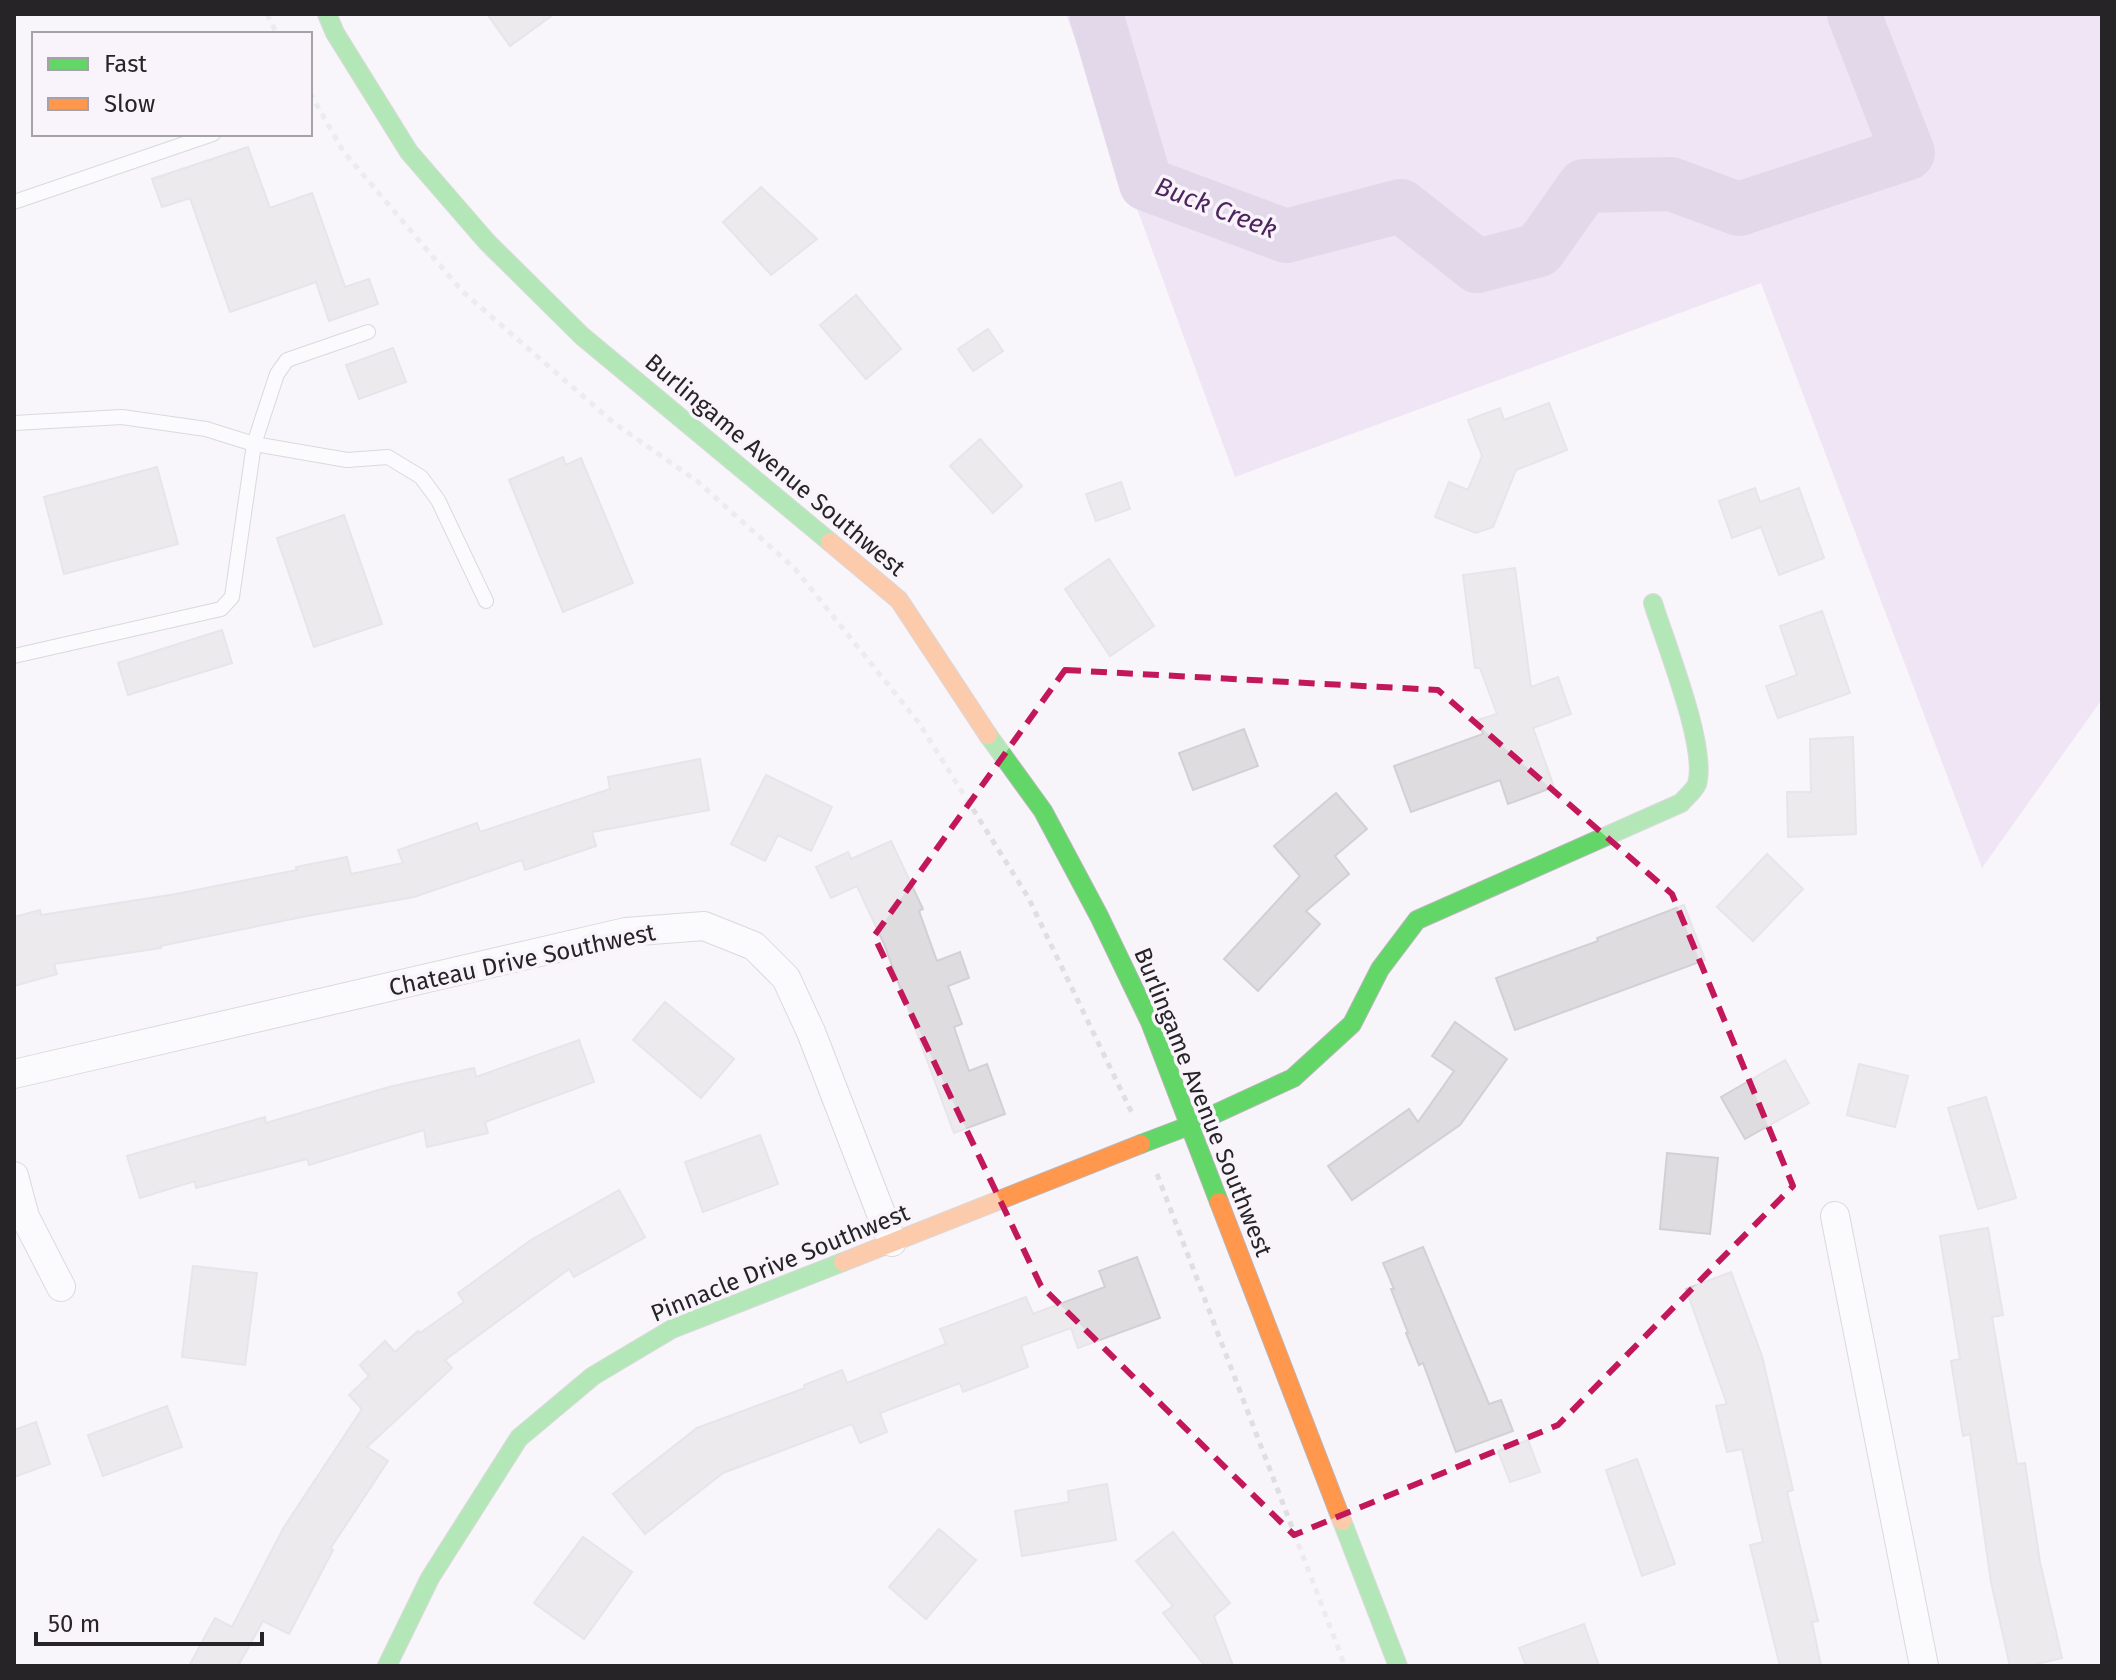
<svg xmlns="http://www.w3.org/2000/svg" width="2116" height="1680" font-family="'Fira Sans',sans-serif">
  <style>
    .forest { fill: #e4d0ed }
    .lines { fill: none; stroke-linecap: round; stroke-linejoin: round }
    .river { stroke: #cbb3d6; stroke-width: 54 }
    .building { fill: #dfdce0; stroke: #d2d0d4; stroke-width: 2 }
    .lane-casing { stroke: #b9b6ba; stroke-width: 16 }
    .street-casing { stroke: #b9b6ba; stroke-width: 30 }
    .fast-casing { stroke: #b9b6ba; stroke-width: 20 }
    .slow-casing { stroke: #b9b6ba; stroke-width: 20 }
    .path { stroke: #dfdee0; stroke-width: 5; stroke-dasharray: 6 6; stroke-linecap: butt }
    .lane { stroke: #fefefe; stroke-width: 14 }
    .street { stroke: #fefefe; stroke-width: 28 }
    .fast { stroke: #63d668; stroke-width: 18 }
    .slow { stroke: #ff974d; stroke-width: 18 }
    .marked { fill: none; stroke: #c2185b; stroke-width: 6; stroke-dasharray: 16 10; stroke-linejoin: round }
    .labels { text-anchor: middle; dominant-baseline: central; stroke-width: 7; stroke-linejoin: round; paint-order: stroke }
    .street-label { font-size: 24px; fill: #262427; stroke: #f9f4fb }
    .water-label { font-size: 26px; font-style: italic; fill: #4e255f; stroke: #f9f4fb }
  </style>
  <rect width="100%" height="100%" fill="#f8f5fa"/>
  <path class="forest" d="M1066,14H2102V699L1982,868L1761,283L1235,477Z"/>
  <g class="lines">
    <path class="river" d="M1096,14L1146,184L1286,236L1401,206L1477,266L1539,250L1584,186L1671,184L1739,209L1908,153L1854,14"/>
  </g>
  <g class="building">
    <path d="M487,14H554L510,46Z"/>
    <path d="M248,147L270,208L312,193L345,287L369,279L378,304L329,321L316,282L230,312L190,198L162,207L152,179Z"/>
    <path d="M761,187L817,239L771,275L723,222Z"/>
    <path d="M856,295L901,349L866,379L820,325Z"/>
    <path d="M988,329L1003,351L973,371L958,349Z"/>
    <path d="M393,348L406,382L359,399L346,365Z"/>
    <path d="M1549,403L1567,450L1516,470L1493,527L1476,533L1435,517L1449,482L1468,490L1482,456L1468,420L1500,408L1504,420Z"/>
    <path d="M980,439L1022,486L993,513L950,466Z"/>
    <path d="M563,457L566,465L581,458L633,583L563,612L509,480Z"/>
    <path d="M157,467L178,544L64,574L44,497Z"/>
    <path d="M1121,482L1130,509L1096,521L1086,494Z"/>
    <path d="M1755,488L1760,502L1799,488L1824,558L1779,575L1761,527L1732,538L1719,501Z"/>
    <path d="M344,515L382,624L314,647L277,538Z"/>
    <path d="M1109,559L1154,626L1110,656L1065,589Z"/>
    <path d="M1515,568L1531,687L1558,677L1571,714L1533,728L1554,787L1508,804L1500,780L1411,812L1394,766L1483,734L1478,720L1497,714L1480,668H1475L1463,575Z"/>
    <path d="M1822,611L1850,693L1778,718L1766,686L1797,675L1780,626Z"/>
    <path d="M222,630L232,663L128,695L118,663Z"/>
    <path d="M1244,729L1258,766L1193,790L1179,753Z"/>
    <path d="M1853,737L1856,834L1788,837L1787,792H1811L1810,739Z"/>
    <path d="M700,759L709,810L592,832L596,846L525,870L522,860L414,897L307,916L160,946L161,948L54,964L57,974L14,986V917L40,910L41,915L176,894L297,870L296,867L347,857L351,874L403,863L398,850L477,823L480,832L610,789L608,777Z"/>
    <path d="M766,775L832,807L811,851L778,835L765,861L731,844Z"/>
    <path d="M1336,793L1367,829L1335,856L1349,874L1306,911L1320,924L1258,991L1224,959L1300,876L1274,846Z"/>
    <path d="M891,841L923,909L919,911L937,961L960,952L969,978L948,986L962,1024L954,1027L969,1071L987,1064L1005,1114L954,1133L884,944L857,886L831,898L816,867L848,852L851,859Z"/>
    <path d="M1767,854L1803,889L1753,941L1717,907Z"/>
    <path d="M1684,905L1705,960L1515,1030L1496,978L1598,941L1597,938Z"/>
    <path d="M665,1002L734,1059L701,1098L633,1040Z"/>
    <path d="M1455,1022L1507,1059L1460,1125L1352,1200L1328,1166L1409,1109L1418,1122L1454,1071L1432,1056Z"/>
    <path d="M579,1040L594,1082L485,1122L488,1133L427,1147L424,1130L309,1165L307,1159L196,1188L195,1181L140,1198L127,1156L265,1117L266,1123L389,1087L474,1068L476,1077Z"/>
    <path d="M1785,1060L1809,1103L1745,1139L1721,1097Z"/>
    <path d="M1859,1064L1908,1076L1895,1127L1847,1115Z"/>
    <path d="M1986,1097L2016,1198L1978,1209L1948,1108Z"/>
    <path d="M760,1135L778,1184L703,1212L685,1162Z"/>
    <path d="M1667,1153L1718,1158L1710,1234L1660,1229Z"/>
    <path d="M619,1190L645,1237L574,1277L569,1269L445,1360L452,1368L367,1447L388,1461L330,1549L333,1550L289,1634L263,1621L238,1666H189L215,1618L232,1627L284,1527L362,1409L349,1395L369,1376L360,1365L385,1341L395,1352L418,1331L420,1333L464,1302L458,1293L531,1240Z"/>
    <path d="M1988,1228L2003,1315L1992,1317L2017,1464L2025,1463L2040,1562L2062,1658L2028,1666H2010L1991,1582L1970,1434L1963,1436L1951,1361L1960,1359L1940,1236Z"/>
    <path d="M1423,1247L1489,1404L1501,1400L1513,1431L1456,1452L1423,1363L1419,1365L1406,1333H1408L1391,1289H1394L1383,1263Z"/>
    <path d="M1137,1257L1160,1318L1078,1348L1071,1328L1021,1346L1028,1367L963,1392L960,1383L880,1413L887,1432L860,1443L852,1424L723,1473L645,1534L613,1494L697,1428L805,1388L804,1385L842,1370L847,1383L946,1344L940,1329L1026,1297L1033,1314L1105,1287L1099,1271Z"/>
    <path d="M193,1266L257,1273L245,1365L182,1357Z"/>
    <path d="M1731,1272L1762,1356L1793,1490L1787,1492L1818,1621L1812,1622L1821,1666H1780L1750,1545L1763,1542L1742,1449L1727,1452L1716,1406L1727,1404L1686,1289Z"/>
    <path d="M167,1406L182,1447L103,1476L88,1435Z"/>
    <path d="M36,1422L50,1464L14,1477V1430Z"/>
    <path d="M1528,1440L1540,1472L1510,1482L1498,1451Z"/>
    <path d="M1637,1459L1675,1564L1642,1576L1606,1470Z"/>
    <path d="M1107,1484L1116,1540L1022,1556L1015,1511L1069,1502L1068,1491Z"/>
    <path d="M939,1529L976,1560L926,1619L889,1587Z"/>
    <path d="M1173,1532L1230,1603L1214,1616L1233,1666H1205L1163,1613L1173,1606L1136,1561Z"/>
    <path d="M583,1537L632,1572L584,1639L534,1603Z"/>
    <path d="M1584,1624L1599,1666H1526L1519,1648Z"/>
  </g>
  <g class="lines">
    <defs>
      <g id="lane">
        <path d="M14,202L213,134"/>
        <path d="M14,423L122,417L206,429L254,444L347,460L388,457L421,477L438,500L486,601"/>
        <path d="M14,656L221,609L232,597L254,444L277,374L287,360L368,332"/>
      </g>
      <g id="street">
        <path d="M14,1074L626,932L704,926L754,946L786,978L811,1032L892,1242"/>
        <path d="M14,1176L25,1217L61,1287"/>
        <path d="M1835,1216L1924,1666"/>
      </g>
      <g id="fast">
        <path d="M327,14L335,33L409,152L487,242L582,336L830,542"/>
        <path d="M988,735L1043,811L1099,916L1150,1022L1219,1202"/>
        <path d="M1141,1144L1191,1125L1293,1078L1352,1024L1380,969L1417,920L1681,803C1686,797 1694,791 1697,784C1708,748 1665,642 1653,603"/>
        <path d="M1342,1521L1398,1666"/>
        <path d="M387,1666L430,1578L519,1438L593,1376L672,1329L843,1262"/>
      </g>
      <g id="slow">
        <path d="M830,542L899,600L988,735"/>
        <path d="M1219,1202L1342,1521"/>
        <path d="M843,1262L1141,1144"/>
      </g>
    </defs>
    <use href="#lane" class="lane-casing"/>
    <use href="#street" class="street-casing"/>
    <use href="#fast" class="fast-casing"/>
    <use href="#slow" class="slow-casing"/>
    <g class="path">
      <path d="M267,14L277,34"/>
      <path d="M310,93L343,151L462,291L614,423L697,481L795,569L919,723L1028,897L1132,1113"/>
      <path d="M1157,1174L1345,1666"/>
    </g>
    <use href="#lane" class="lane"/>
    <use href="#street" class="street"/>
    <use href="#fast" class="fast"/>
    <use href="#slow" class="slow"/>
  </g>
  <path d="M0 0H2116V1680H0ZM1065,670L1438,690L1672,894L1793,1186L1558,1425L1294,1535L1041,1286L874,936Z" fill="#f8f5fa" fill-opacity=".55" fill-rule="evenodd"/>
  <path class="marked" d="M1065,670L1438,690L1672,894L1793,1186L1558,1425L1294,1535L1041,1286L874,936Z"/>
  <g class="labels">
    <g class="street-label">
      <text transform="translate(775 465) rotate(40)">Burlingame Avenue Southwest</text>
      <text transform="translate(522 960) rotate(-12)">Chateau Drive Southwest</text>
      <text transform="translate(1203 1102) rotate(68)">Burlingame Avenue Southwest</text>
      <text transform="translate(780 1263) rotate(-22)">Pinnacle Drive Southwest</text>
    </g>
    <g class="water-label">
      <text transform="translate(1216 208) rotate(21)">Buck Creek</text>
    </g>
  </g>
  <rect width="2116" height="1680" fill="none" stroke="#262427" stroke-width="32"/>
  <rect x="32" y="32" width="280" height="104" fill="#f9f4fb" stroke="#a5a1a6" stroke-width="2"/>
  <rect x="48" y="58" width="40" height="12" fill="#63d668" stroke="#a5a1a6" stroke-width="2"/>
  <text x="104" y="72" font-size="24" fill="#262427">Fast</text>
  <rect x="48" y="98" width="40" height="12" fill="#ff974d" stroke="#a5a1a6" stroke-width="2"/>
  <text x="104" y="112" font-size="24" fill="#262427">Slow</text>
  <path d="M36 1632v12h226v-12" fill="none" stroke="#262427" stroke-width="4"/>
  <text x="48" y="1632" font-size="24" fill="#262427" stroke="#f9f4fb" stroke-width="6" paint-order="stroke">50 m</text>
</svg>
